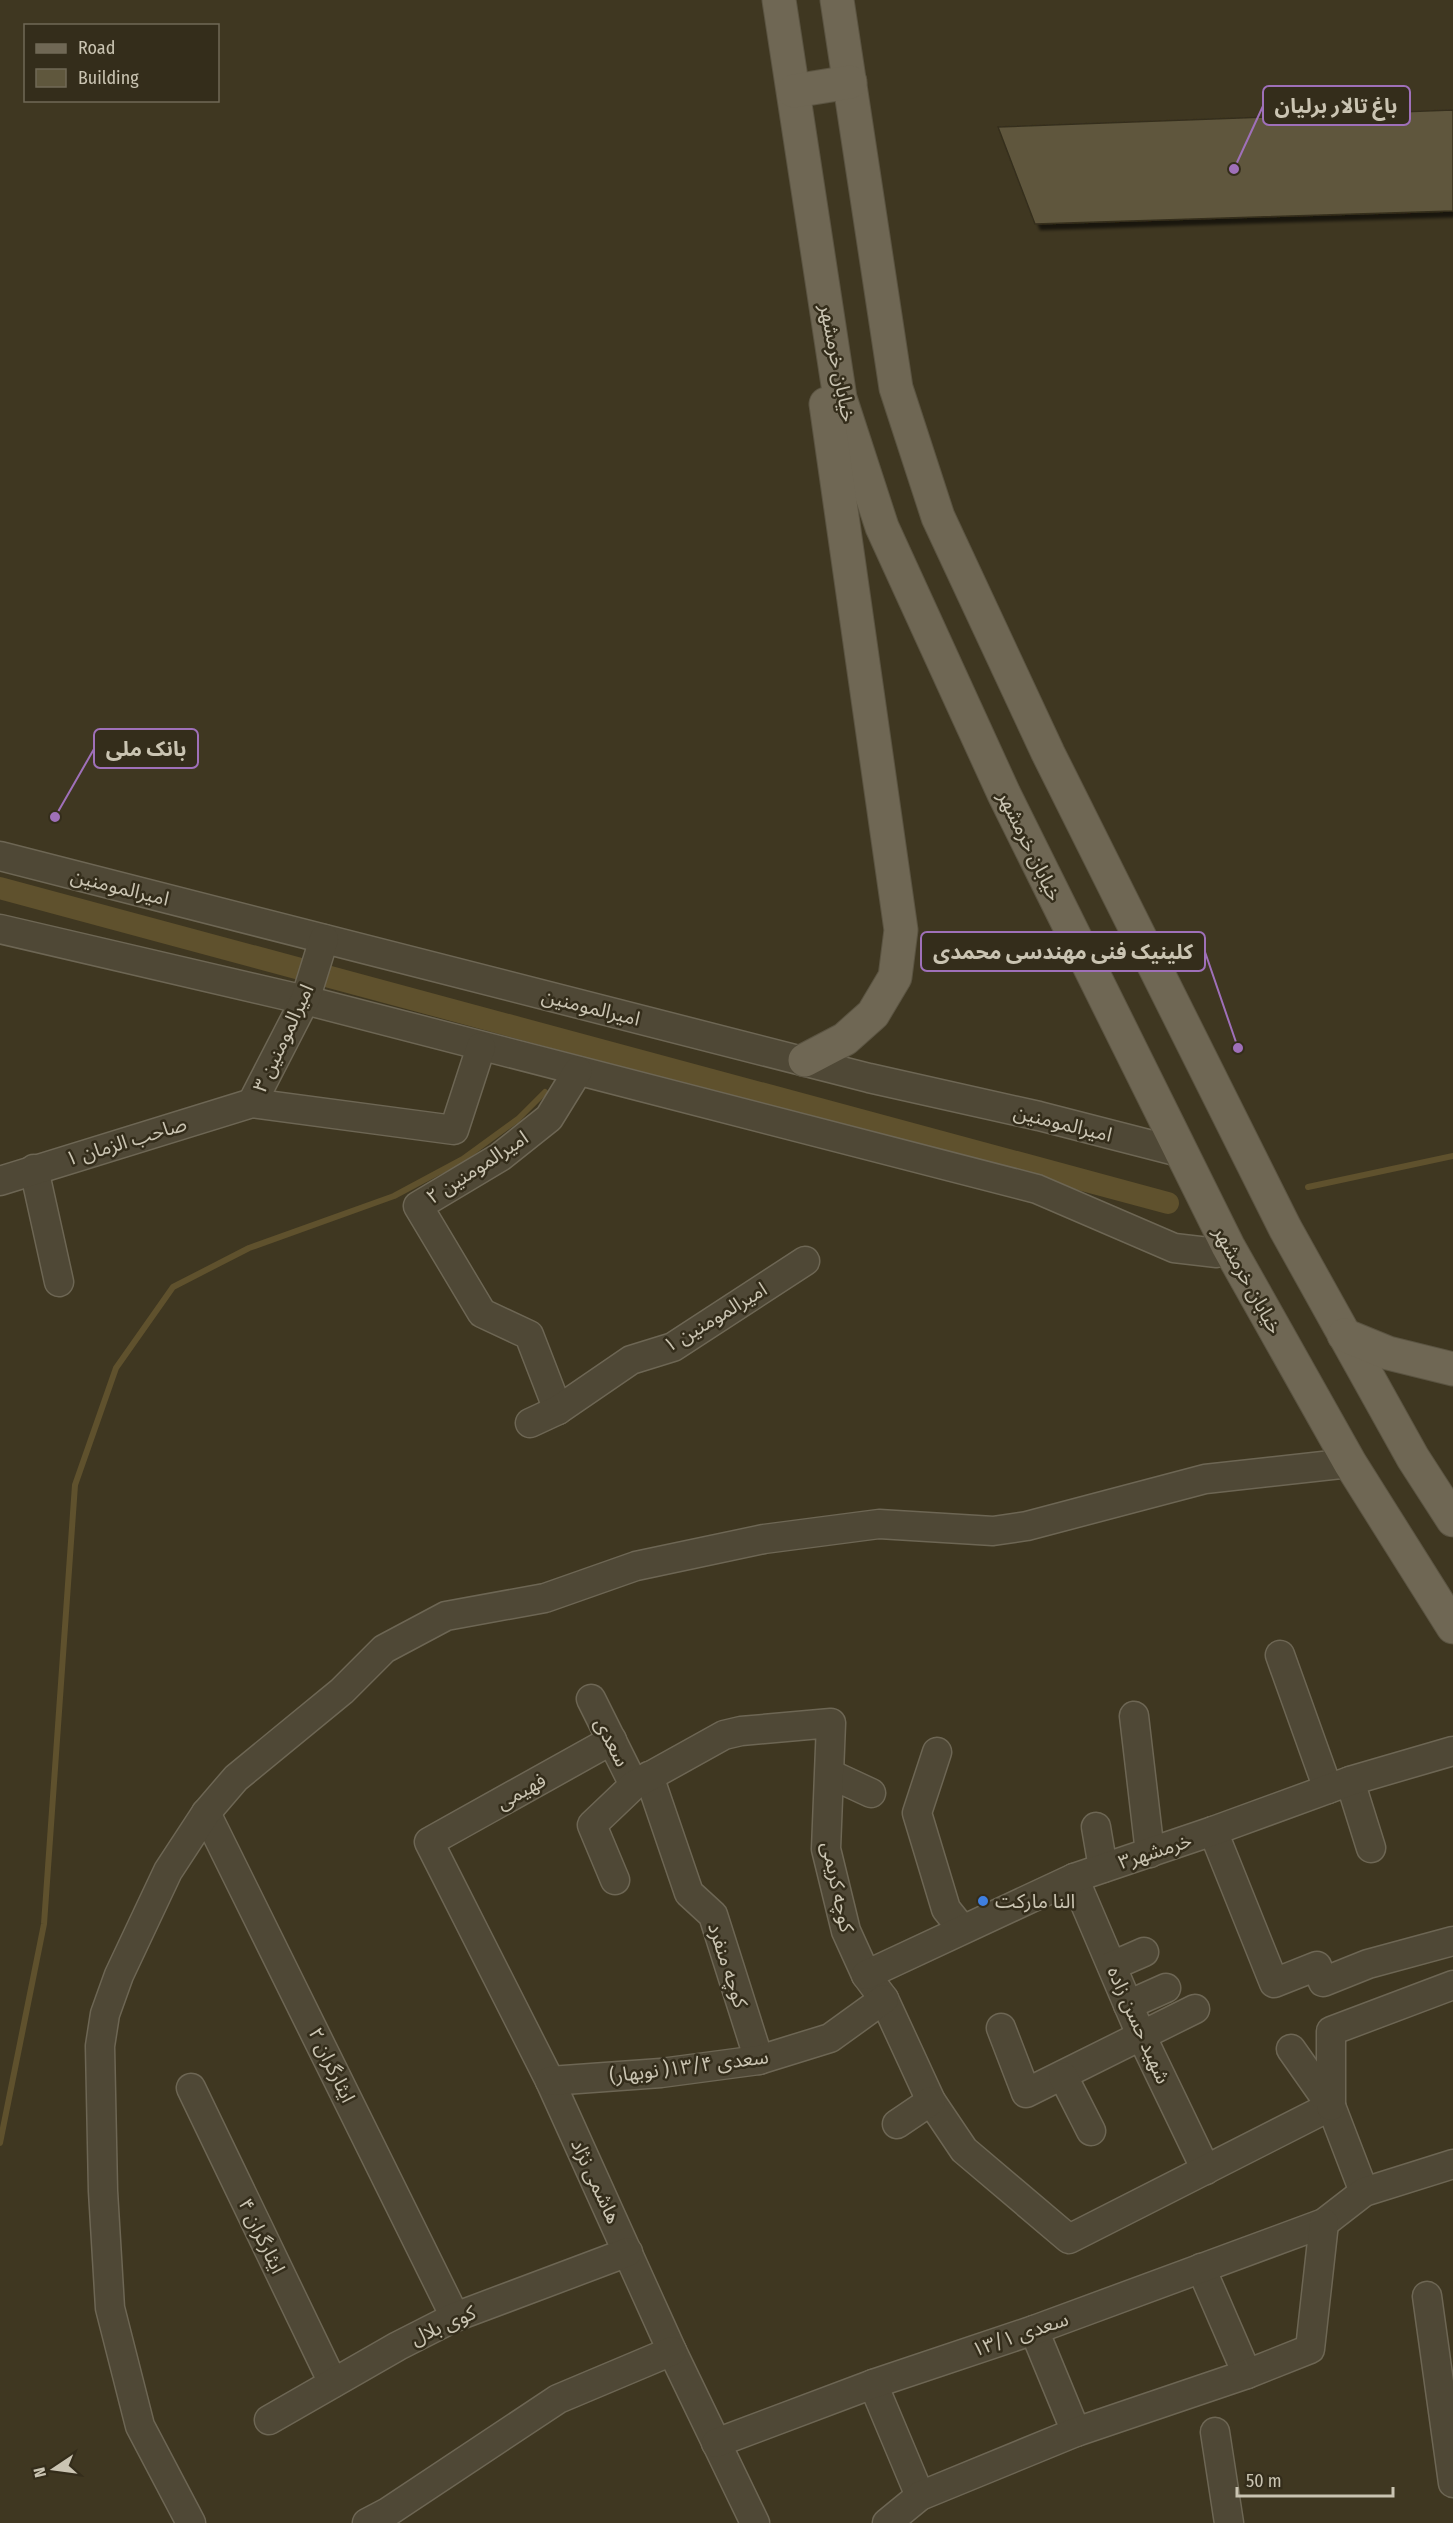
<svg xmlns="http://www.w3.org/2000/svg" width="1453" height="2523" font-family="'Fira Sans Condensed','Noto Sans Arabic',sans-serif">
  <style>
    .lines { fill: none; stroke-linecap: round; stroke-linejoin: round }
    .stream { stroke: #5f512d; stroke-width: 6 }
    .canal { stroke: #5f512d; stroke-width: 22 }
    .building { fill: #5f573d; stroke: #362f1d; stroke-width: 1.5; filter: url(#shadow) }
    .minor-casing { stroke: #6d6654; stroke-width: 31 }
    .major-casing { stroke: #5b5442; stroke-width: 35 }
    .minor { stroke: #4f4836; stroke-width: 28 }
    .major { stroke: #6f6754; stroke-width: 33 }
    .shop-dot { fill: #3f7fe0; stroke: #342d1b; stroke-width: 2 }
    .labels { text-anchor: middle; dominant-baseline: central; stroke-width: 5; stroke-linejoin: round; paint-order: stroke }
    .street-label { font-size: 20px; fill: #cac4b2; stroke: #342d1b }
    .poi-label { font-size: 20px; fill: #cac4b2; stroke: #342d1b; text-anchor: start }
    .leader { fill: none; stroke: #9f70b9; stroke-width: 2 }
    .callout-dot { fill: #9f70b9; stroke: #342d1b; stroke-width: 2 }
    .callout { fill: #342d1b; stroke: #9f70b9; stroke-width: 2 }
    .callout-label { font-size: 21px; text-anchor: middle; font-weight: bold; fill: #cac4b2 }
  </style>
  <defs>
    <filter id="shadow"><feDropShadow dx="5.5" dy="5.5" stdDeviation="1.5" flood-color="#0009"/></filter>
  </defs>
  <rect width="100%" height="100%" fill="#3f3721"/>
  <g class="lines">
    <g class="stream">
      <path d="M1308,1187L1453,1156"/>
      <path d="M0,2143L44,1924L75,1485L116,1368L173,1287L249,1248L394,1196L463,1159L518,1119L545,1092"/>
    </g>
    <path class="canal" d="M0,888L1168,1203"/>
  </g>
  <path class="building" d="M1453,110V211L1035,224L998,127Z"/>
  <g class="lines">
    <defs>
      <g id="minor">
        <path d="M0,856L869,1078L1039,1116L1183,1153"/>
        <path d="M0,929L305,1000L1037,1189L1174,1248L1217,1253L1228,1246"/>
        <path d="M252,1103L305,1000L324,939"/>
        <path d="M34,1169L59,1282"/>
        <path d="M0,1181L252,1103L454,1130L481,1047"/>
        <path d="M558,1410L529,1335L482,1313L418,1206L500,1157L549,1118L578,1071"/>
        <path d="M530,1423L558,1410L631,1360L673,1347L805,1261"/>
        <path d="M1280,1655L1328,1789"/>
        <path d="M591,1699L634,1785"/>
        <path d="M1134,1716L1150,1853"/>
        <path d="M612,1740L429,1842L550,2081L672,2351L755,2523"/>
        <path d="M937,1752L917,1813L946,1909L962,1929"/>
        <path d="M830,1774L871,1793"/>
        <path d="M649,1776L689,1893L713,1915L759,2060"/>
        <path d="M1350,1781L1371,1848"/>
        <path d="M206,1813L455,2317"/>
        <path d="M1096,1827L1103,1868"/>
        <path d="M1213,1831L1274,1983L1317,1966L1323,1982L1368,1964L1453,1941"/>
        <path d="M1074,1878L1141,2035L1206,2170"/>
        <path d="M615,1880L592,1825L634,1785L724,1735L741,1731L831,1723L826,1849L846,1931L866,1975L884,1999L931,2101L964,2150L1069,2239L1331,2106"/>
        <path d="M1112,1966L1144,1952"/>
        <path d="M866,1975L1074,1878L1213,1831L1350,1781L1453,1751"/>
        <path d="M1128,2005L1166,1988"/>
        <path d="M1001,2028L1026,2093L1195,2009"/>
        <path d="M1291,2049L1331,2106L1364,2192"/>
        <path d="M1063,2076L1091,2131"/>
        <path d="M550,2081L661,2073L759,2060L830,2038L884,1999"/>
        <path d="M191,2088L333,2383"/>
        <path d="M1331,2106V2031L1453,1985"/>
        <path d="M897,2124L931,2101"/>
        <path d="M1201,2268L1247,2374"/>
        <path d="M1427,2296L1453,2483"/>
        <path d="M1034,2330L1076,2432"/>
        <path d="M873,2384L920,2496"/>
        <path d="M269,2420L398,2346L455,2317L628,2252"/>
        <path d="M1215,2432L1229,2523"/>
        <path d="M716,2443L873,2384L1034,2330L1324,2223L1364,2192L1453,2164"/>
        <path d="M191,2523L140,2426L110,2308L103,2191L100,2046L105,2014L119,1975L168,1871L206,1813L236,1778L342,1691L384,1649L446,1616L545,1598L636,1566L764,1539L879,1524L993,1531L1027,1526L1205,1479L1350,1463"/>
        <path d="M367,2523L388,2512L558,2399L672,2351"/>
        <path d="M887,2523L920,2496L1076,2432L1247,2374L1310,2349L1324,2223"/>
      </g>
      <g id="major">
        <path d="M779,0L840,398L882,527L1004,794L1228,1246L1350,1463L1453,1627"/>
        <path d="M837,0L896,388L938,517L1048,753L1285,1228L1413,1458L1453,1520"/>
        <path d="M794,91L850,82"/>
        <path d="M805,1060L845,1039L873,1014L895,977L901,930L826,404"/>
        <path d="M1344,1335L1388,1353L1453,1369"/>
      </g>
    </defs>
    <use href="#minor" class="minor-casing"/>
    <use href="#major" class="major-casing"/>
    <use href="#minor" class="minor"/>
    <use href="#major" class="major"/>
  </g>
  <circle class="shop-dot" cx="983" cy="1901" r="6"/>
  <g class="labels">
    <g class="street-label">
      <text transform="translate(838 363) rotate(79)">خیابان خرمشهر</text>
      <text transform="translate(1030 846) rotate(64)">خیابان خرمشهر</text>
      <text transform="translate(120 887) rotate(14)">امیرالمومنین</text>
      <text transform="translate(591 1007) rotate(14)">امیرالمومنین</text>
      <text transform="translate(283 1038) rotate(-65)">امیرالمومنین ۳</text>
      <text transform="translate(1063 1123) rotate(14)">امیرالمومنین</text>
      <text transform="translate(126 1141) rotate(-17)">صاحب الزمان ۱</text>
      <text transform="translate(477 1167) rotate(-33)">امیرالمومنین ۲</text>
      <text transform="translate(1248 1280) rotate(61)">خیابان خرمشهر</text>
      <text transform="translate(715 1317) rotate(-31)">امیرالمومنین ۱</text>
      <text transform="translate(612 1742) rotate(63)">سعدی</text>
      <text transform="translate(521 1791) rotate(-29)">فهیمی</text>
      <text transform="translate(1155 1851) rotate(-18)">خرمشهر۳</text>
      <text transform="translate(838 1887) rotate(78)">کوچه کریمی</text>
      <text transform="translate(728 1965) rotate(72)">کوچه منفرد</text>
      <text transform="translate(1139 2025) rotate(66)">شهید حسن زاده</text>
      <text transform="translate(332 2065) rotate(64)">ایثارگران ۲</text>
      <text transform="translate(689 2066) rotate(-7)">سعدی ۱۳/۴( نوبهار)</text>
      <text transform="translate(596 2181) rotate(65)">هاشمی نژاد</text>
      <text transform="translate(262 2236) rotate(64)">ایثارگران ۴</text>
      <text transform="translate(443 2325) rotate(-24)">کوی بلال</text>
      <text transform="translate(1020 2334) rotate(-19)">سعدی ۱۳/۱</text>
    </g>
    <g class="poi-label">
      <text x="995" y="1901">النا مارکت</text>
    </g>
  </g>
  <path class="leader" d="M1234 169L1263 106M55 817L94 749M1238 1048L1205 952"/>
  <g class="callout-dot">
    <circle cx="1234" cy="169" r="6"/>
    <circle cx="55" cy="817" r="6"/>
    <circle cx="1238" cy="1048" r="6"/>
  </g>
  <g class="callout">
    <rect x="1263" y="86" width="147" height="39" rx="6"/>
    <rect x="94" y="729" width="104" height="39" rx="6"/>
    <rect x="921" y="932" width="284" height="39" rx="6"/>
  </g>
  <g class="callout-label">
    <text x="1336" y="113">باغ تالار برلیان</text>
    <text x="146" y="756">بانک ملی</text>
    <text x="1063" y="959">کلینیک فنی مهندسی محمدی</text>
  </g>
  <rect x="24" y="24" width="195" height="78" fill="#342d1b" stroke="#706957" stroke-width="1.5"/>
  <rect x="36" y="44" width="30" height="9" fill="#6f6754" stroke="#706957" stroke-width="1.5"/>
  <text x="78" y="54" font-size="18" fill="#cac4b2">Road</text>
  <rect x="36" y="69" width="30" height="18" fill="#5f573d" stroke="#706957" stroke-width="1.5"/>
  <text x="78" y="84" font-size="18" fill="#cac4b2">Building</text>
  <g transform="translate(54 2469) rotate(257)" stroke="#342d1b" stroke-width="4.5" paint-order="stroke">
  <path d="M0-4.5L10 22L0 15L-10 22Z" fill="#cac4b2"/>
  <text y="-9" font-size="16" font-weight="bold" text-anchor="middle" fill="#cac4b2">N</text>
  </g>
  <path d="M1237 2487v9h156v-9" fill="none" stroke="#cac4b2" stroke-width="3"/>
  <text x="1246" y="2487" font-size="18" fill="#cac4b2" stroke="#342d1b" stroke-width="4.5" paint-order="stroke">50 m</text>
</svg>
